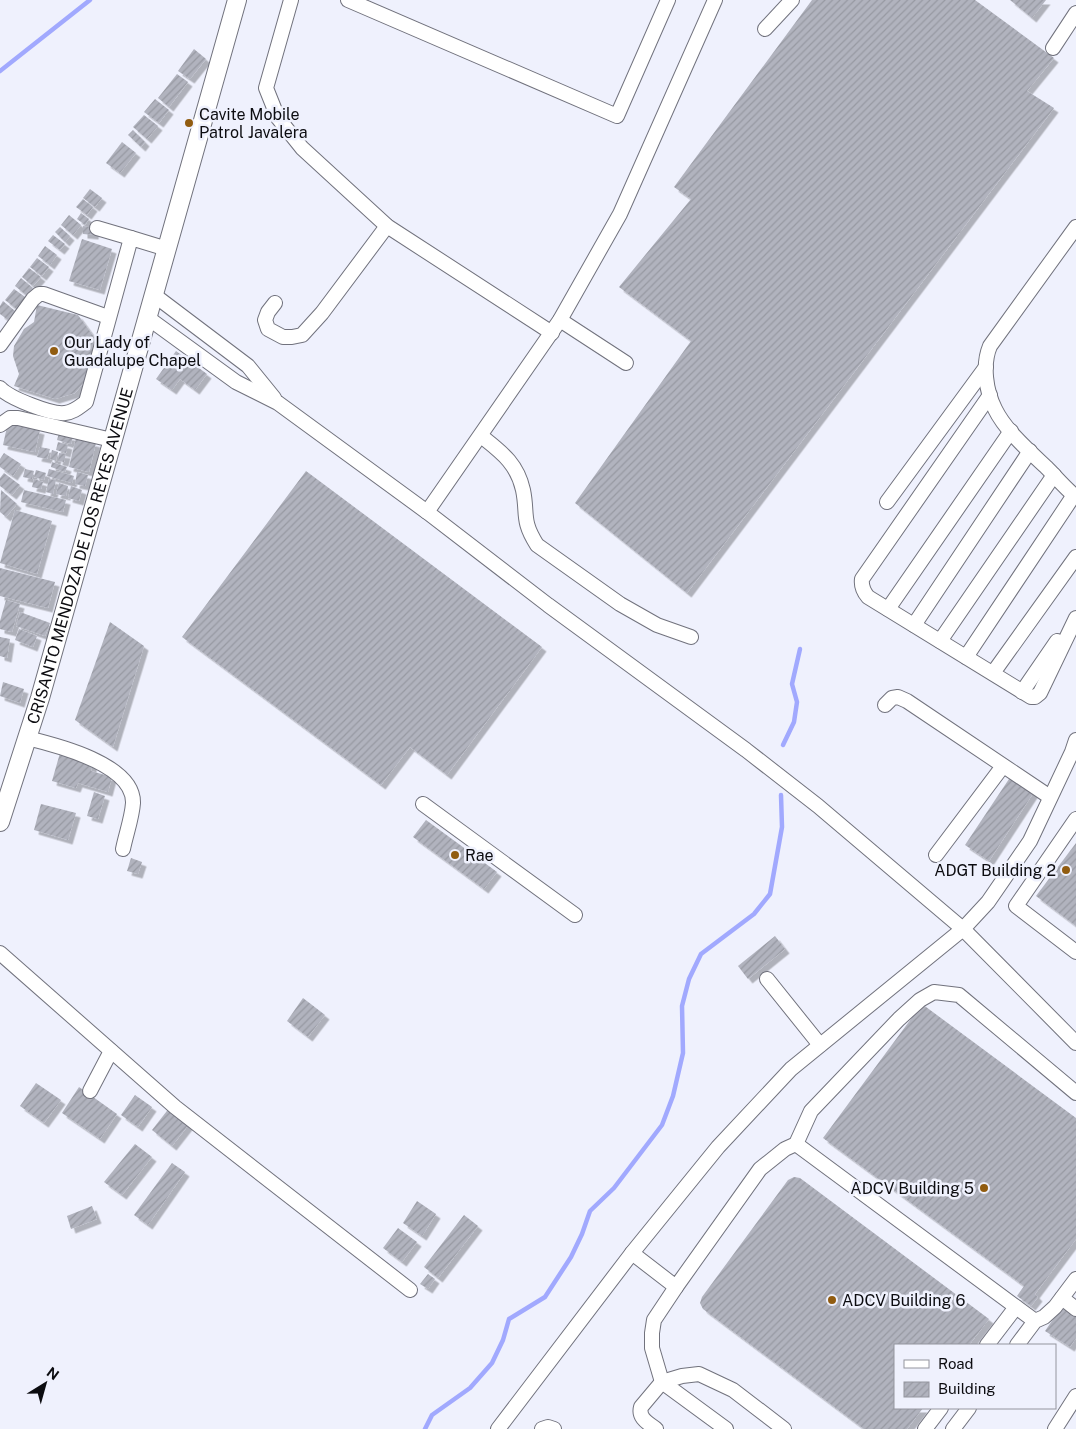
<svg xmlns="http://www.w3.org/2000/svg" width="1076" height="1429" font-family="'Public Sans',sans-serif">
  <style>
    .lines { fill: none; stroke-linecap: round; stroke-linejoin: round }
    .stream { stroke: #a1a9fe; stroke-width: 4.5 }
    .building { fill: url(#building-hatch); filter: url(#shadow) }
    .minor-casing { stroke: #71727d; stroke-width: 16 }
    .major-casing { stroke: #71727d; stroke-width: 20 }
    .minor { stroke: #fff; stroke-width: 14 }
    .major { stroke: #fff; stroke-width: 18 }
    .poi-dot { fill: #915c10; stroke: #eff1fd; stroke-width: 2 }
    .labels { text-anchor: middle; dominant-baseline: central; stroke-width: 5; stroke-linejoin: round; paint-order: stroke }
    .poi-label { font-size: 16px; fill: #0c0c10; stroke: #eff1fd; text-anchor: start }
    .street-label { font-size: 16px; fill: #0c0c10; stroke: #eff1fd }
  </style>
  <defs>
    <pattern id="building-hatch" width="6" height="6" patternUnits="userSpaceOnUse" patternTransform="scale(1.25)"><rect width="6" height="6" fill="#b1b3be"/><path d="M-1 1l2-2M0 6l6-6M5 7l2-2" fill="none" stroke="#9799a2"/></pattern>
    <filter id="shadow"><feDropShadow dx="4.5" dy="4.5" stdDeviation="0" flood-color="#0004"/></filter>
  </defs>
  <rect width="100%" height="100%" fill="#eff1fd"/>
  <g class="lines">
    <g class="stream">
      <path d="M0,71L90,0"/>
      <path d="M783,745L794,722L797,702L792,684L800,649"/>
      <path d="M425,1429L432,1415L470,1388L492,1363L503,1340L509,1319L545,1297L571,1257L582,1234L590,1211L614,1188L662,1125L673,1096L683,1053L682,1006L689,979L701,954L754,914L770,894L782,827L781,795"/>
    </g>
  </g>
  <g class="building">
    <path d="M812,0H975L1054,58L1027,91L1054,108L687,593L575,503L691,341L619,287L691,199L674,187Z"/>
    <path d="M1010,0H1046L1032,18Z"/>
    <path d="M194,49L206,59L190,79L178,71Z"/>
    <path d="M177,74L188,82L169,107L158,98Z"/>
    <path d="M155,99L169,110L159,123L144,112Z"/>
    <path d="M144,115L158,126L147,139L133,127Z"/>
    <path d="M133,130L145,142L141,147L128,135Z"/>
    <path d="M122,142L136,153L120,173L106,163Z"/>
    <path d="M90,189L102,198L95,207L83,198Z"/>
    <path d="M83,199L93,207L87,215L76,207Z"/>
    <path d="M81,213L89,219L85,225L77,219Z"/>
    <path d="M69,215L81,225L73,235L61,225Z"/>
    <path d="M83,226L95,227L94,235L83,234Z"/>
    <path d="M60,227L70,236L65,242L55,232Z"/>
    <path d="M53,235L65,244L60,250L48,241Z"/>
    <path d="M82,239L112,249L100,290L69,281Z"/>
    <path d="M45,246L57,255L50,265L38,256Z"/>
    <path d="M37,258L49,267L42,276L30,267Z"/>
    <path d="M29,268L41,277L33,286L22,277Z"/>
    <path d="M21,278L33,288L26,295L15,286Z"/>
    <path d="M14,289L28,299L19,311L5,300Z"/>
    <path d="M3,301L15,311L8,320L0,314V306Z"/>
    <path d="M37,305L78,315L94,337L95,358L89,376L75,393L55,399L14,386L19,374L13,356L14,346L24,329L34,322Z"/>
    <path d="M176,351L207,374L195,390L180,379L172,390L156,379Z"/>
    <path d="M8,422L40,430L35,452L3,445Z"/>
    <path d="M59,433L73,437L71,444L57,440Z"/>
    <path d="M76,438L96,443L89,472L69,467Z"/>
    <path d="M58,442L68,445L66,453L56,450Z"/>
    <path d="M40,447L50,449L47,459L37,457Z"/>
    <path d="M52,450L58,452L56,461L50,459Z"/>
    <path d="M4,453L21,464L13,476L0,467V459Z"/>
    <path d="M59,453L66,454L64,462L58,461Z"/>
    <path d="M52,462L67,467L65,472L51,467Z"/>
    <path d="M25,469L34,471L32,479L23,477Z"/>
    <path d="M49,469L74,476L72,483L47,476Z"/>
    <path d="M36,470L46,473L44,480L34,477Z"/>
    <path d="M306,471L542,647L447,775L410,747L381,785L182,637Z"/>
    <path d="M77,472L88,475L85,486L75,484Z"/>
    <path d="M4,473L20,485L12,495L0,486V478Z"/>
    <path d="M34,479L43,482L41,489L32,487Z"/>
    <path d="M49,479L56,480L53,494L46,492Z"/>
    <path d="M59,483L68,486L66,496L56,494Z"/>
    <path d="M71,486L82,490L79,501L68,498Z"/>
    <path d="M1,490L17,504L6,517L0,512Z"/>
    <path d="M24,490L66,500L63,512L21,502Z"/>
    <path d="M15,510L52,521L37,574L0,563Z"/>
    <path d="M0,568L55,582L48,608L0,596Z"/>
    <path d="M6,600L20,604L12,632L0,629V621Z"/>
    <path d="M20,612L50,623L45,636L16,626Z"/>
    <path d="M110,622L144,646L113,747L75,720Z"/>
    <path d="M19,629L37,636L33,647L15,640Z"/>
    <path d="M0,637L10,639L7,658L0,656Z"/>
    <path d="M3,682L24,689L20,703L0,696Z"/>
    <path d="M60,753L93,763L91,771L112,777L108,792L78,783L76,788L52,781Z"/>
    <path d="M1011,776L1034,792L989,861L965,845Z"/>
    <path d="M94,792L105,796L98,819L87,816Z"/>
    <path d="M41,804L76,813L68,840L34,830Z"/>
    <path d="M426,820L497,872L484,889L413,837Z"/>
    <path d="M1076,843V926L1036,896Z"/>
    <path d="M131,858L142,862L138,874L127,871Z"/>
    <path d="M775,936L785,949L748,979L738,966Z"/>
    <path d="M303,998L325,1015L308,1037L287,1021Z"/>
    <path d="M922,1004L1076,1118V1239L1035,1294L1038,1297L1031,1306L1017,1296L1024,1286L823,1138Z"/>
    <path d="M36,1083L61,1100L44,1123L20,1106Z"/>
    <path d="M79,1087L117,1114L100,1139L62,1113Z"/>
    <path d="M135,1095L152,1107L138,1127L121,1115Z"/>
    <path d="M170,1107L190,1123L172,1146L152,1130Z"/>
    <path d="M135,1144L152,1157L122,1195L104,1182Z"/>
    <path d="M172,1163L185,1172L148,1225L134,1215Z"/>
    <path d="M794,1177L800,1178L989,1319L969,1345H895V1408H923L907,1429H864L703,1309L700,1303L702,1297L788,1180Z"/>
    <path d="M417,1201L436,1214L422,1236L403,1223Z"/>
    <path d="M92,1206L97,1219L71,1229L67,1216Z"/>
    <path d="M464,1215L478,1226L438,1278L424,1267Z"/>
    <path d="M398,1228L417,1242L402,1262L383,1248Z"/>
    <path d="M428,1274L435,1279L428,1289L420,1284Z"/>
    <path d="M1065,1302L1076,1311V1338L1070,1347L1045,1331Z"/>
  </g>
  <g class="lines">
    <defs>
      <g id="minor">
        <path d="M291,0L266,88L278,118L302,148L387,226L552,333"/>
        <path d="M348,0L617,116L668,0"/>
        <path d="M765,29L792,0"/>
        <path d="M1053,48L1076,13"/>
        <path d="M1076,227L990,346C982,365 986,391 995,409C1005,430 1029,451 1046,467C1056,477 1065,488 1076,497"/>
        <path d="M97,228L131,238"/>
        <path d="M154,295L248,366L274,398"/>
        <path d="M275,303L268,312L265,320L268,329L283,337H292L302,335L322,313L387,226"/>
        <path d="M148,318L236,382L278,403L427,512L548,605L746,750L818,806L963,929L1076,1043"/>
        <path d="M560,320L626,363"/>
        <path d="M0,345L33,299L39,294H44L108,317"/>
        <path d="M0,388C9,398 52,415 65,413C74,412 79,407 86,402L131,238L167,249"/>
        <path d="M990,395L862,579C861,586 863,591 868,597L1031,697H1035L1040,693L1076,618"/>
        <path d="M0,425L10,418H18L112,440"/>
        <path d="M481,436C501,452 517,463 523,490C528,514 521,520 537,545L620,604L657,625L691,637"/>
        <path d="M887,502L986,367"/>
        <path d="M427,512L560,320L620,214L715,0"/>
        <path d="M888,609L1011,431"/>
        <path d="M914,625L1030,451"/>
        <path d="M940,641L1054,475"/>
        <path d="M966,657L1074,495"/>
        <path d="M993,673L1076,557"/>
        <path d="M1022,692L1057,641"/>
        <path d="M885,705L892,698L898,697L907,701L1050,797"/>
        <path d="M27,738C56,745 134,764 133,803C132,818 126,834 123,849"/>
        <path d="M423,804L575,915"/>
        <path d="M1076,819L1016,906L1076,952"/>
        <path d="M936,855L1003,766"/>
        <path d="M0,953L175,1107L410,1290"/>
        <path d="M767,979L820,1045"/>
        <path d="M90,1091L111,1051"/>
        <path d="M796,1144L1035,1321"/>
        <path d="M632,1253L676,1287L760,1169L785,1149L796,1144L811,1111L899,1019L920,1000L934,992L959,995L1076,1093"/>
        <path d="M676,1287L654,1320L652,1333V1348L662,1382L726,1429"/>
        <path d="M1062,1298L1076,1309"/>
        <path d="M987,1345L1016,1307"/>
        <path d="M1017,1345L1035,1321L1044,1317L1055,1307L1076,1279"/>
        <path d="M498,1429L632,1253L718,1147L791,1069L963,929L988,902L1030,841L1072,752L1076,740"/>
        <path d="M542,1429L548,1427L554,1429"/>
        <path d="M656,1429C648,1423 638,1418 641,1407L662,1382L682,1376L699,1374L733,1390L784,1429"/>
        <path d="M925,1429L941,1408"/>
        <path d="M953,1429L969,1408"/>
        <path d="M1055,1429L1076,1396"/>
      </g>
      <g id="major">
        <path id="s1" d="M0,822L40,698L237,0"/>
      </g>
    </defs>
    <use href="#minor" class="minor-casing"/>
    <use href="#major" class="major-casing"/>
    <use href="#minor" class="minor"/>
    <use href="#major" class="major"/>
  </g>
  <g class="poi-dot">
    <circle cx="189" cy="123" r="5"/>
    <circle cx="54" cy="351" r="5"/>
    <circle cx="455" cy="855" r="5"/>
    <circle cx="1066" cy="870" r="5"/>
    <circle cx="984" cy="1188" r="5"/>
    <circle cx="832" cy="1300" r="5"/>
  </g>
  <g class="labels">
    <g class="poi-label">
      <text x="199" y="114">Cavite Mobile<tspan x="199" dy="18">Patrol Javalera</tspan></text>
      <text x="64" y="342">Our Lady of<tspan x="64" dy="18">Guadalupe Chapel</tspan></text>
      <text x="465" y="855">Rae</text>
      <text x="1056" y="870" text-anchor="end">ADGT Building 2</text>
      <text x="974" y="1188" text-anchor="end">ADCV Building 5</text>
      <text x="842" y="1300">ADCV Building 6</text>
    </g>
    <g class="street-label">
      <text stroke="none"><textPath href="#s1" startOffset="278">CRISANTO MENDOZA DE LOS REYES AVENUE</textPath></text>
    </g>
  </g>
  <rect x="894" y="1344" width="162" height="65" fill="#eff1fd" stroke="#94959e"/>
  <rect x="904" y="1360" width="25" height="8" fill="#ffffff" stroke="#94959e"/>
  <text x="938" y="1369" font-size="15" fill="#0c0c10">Road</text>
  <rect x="904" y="1382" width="25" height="15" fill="url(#building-hatch)" stroke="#94959e"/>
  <text x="938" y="1394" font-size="15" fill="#0c0c10">Building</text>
  <g transform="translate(45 1384) rotate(37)" stroke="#eff1fd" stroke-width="4" paint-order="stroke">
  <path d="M0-4L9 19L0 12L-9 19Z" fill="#0c0c10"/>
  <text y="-8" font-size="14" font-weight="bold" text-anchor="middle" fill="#0c0c10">N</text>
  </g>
</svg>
